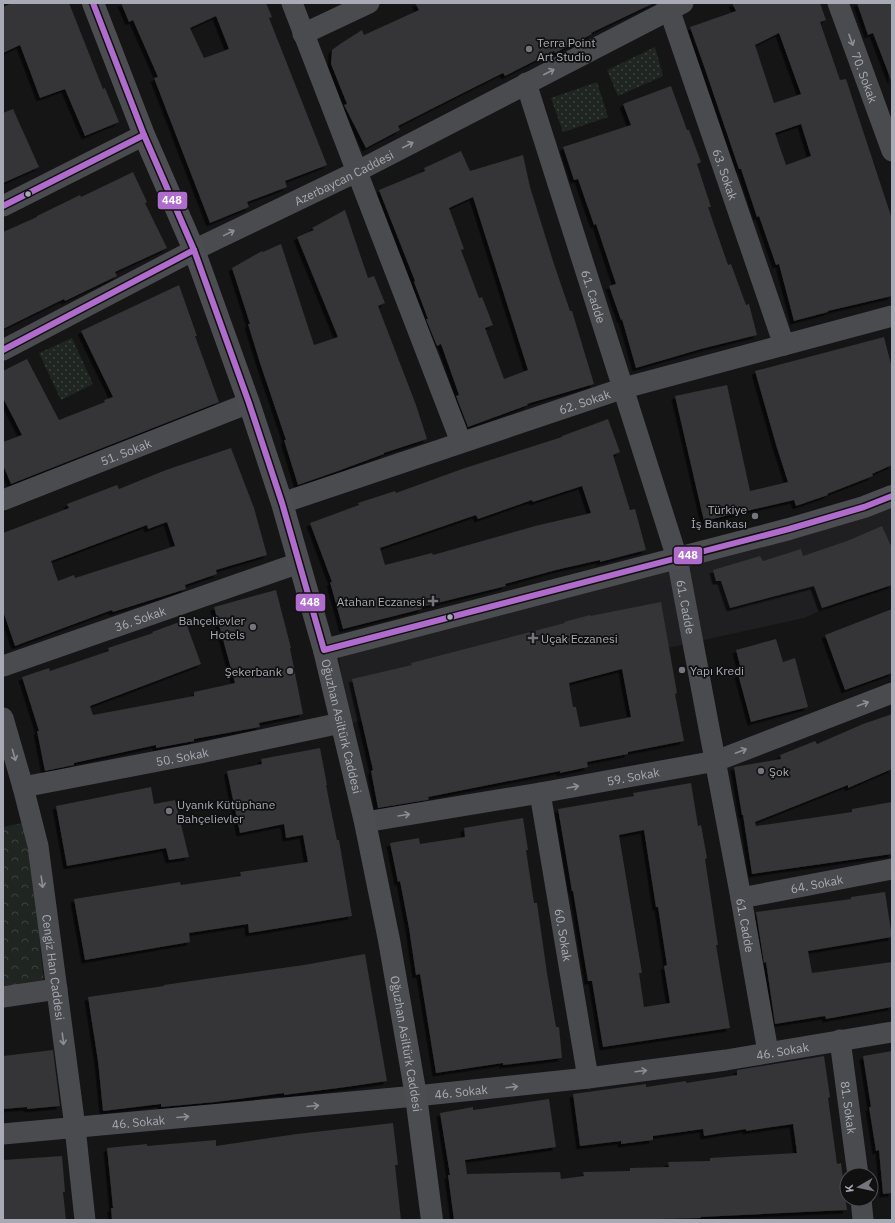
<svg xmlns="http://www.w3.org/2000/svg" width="895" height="1223" font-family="'IBM Plex Sans',sans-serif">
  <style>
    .built { fill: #1f1f21 }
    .grass { fill: url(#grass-dots) }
    .forest { fill: url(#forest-crowns) }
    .building { fill: #343437; fill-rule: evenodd; filter: url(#shadow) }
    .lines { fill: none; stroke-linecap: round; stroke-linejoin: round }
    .minor { stroke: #4a4b4e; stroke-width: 21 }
    .major { stroke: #4c4d50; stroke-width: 22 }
    .bus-1-casing { stroke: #101011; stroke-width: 9 }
    .bus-1 { stroke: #b06ccc; stroke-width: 6 }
    .oneway { stroke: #8c8e96 }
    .poi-dot { fill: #75767d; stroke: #101011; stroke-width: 1.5 }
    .bus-dot { fill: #a8abb5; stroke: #101011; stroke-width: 1.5 }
    .labels { text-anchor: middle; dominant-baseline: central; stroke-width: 3.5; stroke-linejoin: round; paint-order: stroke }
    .poi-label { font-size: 12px; fill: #a8abb5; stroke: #101011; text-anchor: start }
    .street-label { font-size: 12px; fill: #a8abb5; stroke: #101011 }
    .line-badge { stroke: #101011; stroke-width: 1.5 }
    .badge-label { font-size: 11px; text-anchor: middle; font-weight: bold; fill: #fff }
  </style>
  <defs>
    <pattern id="grass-dots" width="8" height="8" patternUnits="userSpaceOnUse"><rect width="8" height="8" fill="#1f2520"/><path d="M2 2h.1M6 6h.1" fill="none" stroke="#3d423e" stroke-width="1.8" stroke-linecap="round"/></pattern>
    <pattern id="forest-crowns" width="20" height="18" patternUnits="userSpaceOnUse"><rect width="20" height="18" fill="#1f2520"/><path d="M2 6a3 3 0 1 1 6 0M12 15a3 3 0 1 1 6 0" fill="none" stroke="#3d423e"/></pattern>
    <filter id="shadow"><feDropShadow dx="-3.5" dy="3.5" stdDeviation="0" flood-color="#0009"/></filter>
  </defs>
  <rect width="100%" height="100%" fill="#151516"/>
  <path class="built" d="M892,491V579L804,618L681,645L352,723L341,673L338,647Z"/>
  <g class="grass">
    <path d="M655,47L663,76L618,96L607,70Z"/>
    <path d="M597,82L608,117L563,132L551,98Z"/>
    <path d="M72,338L93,384L61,400L39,353Z"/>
  </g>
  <path class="forest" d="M22,823L32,869L44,983L3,986V827Z"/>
  <g class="building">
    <path d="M12,3H69L103,89L105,88L119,122L85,136L65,89L40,98L20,45L3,53V7Z"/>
    <path d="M121,3H266L272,17L269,18L327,165L285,181L287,187L247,202L249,207L210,223L154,78L158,77L133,20L129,22ZM216,16L229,49L204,58L190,28Z"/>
    <path d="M415,3H654L591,33L592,34L555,53L554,51L505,76L503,73L467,91L398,126L400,130L366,148L344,105L347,104L331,64L332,50L340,44L362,30L364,35L419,10Z"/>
    <path d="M732,3H820L826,20L820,22L840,80L846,79L892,219V296L828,311V312L794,321L779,264L776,265L759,216L757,217L741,169H739L705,69L690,27L736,11ZM779,33L801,94L774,103L755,45ZM801,124L811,156L786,165L775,133Z"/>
    <path d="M857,3H892V80H891L873,33L868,35Z"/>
    <path d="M671,86L687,130H689L701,162L697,164L711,207H708L728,265L731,264L746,305L749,304L757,335L701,349L636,368L622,319L621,320L609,286L616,284L596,224L594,225L578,179L574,180L563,147L631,125L623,104Z"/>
    <path d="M13,109L39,167L3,183V113Z"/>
    <path d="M461,151L470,171L523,155L530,187L553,261L570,311H572L594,384L527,404L528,405L468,427L456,396L459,395L441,344L437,346L426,319H428L414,282L415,281L379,190L425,171L424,168ZM473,197L528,370L504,379L485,328L493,325L482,297L479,298L461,250L464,249L449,208Z"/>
    <path d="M133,172L147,202L145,203L167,248L115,272L117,276L65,301L64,299L3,329V232L37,217V216L80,195L81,197Z"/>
    <path d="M345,210L368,278L374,276L385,303L378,306L416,405L427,439L384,453V454L338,471L298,485L284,440H286L260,363L248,324H250L232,268L262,251L263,252L281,244L314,345L338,337L297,237L314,230L312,228Z"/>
    <path d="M179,285L197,336H195L219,402L11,484L3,465V442L22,435L3,398V371L27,359L59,420L105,402L104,400L113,397L81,331Z"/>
    <path d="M884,337L892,368V465L872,474L873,476L827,494L828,495L796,506L794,500L704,521L675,396L727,385L750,491L788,482L777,448L755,371Z"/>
    <path d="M608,419L620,452L613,455L630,510L635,509L646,550L600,562V560L556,570L505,584L506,586L421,607L422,609L343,629L330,582H332L310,523L359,505L358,503L395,491L396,493L462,469L562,437V436ZM582,486L591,513L535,526L433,555L432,553L385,565L380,548L476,515L478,519L532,500L533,502Z"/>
    <path d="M231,448L254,508L267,555L216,570L217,574L185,585L186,589L113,612L112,610L15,646L3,611V533L69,508L67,504L117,485L119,489L166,470ZM167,522L175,546L75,578L74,575L58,581L51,561L147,525L148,529Z"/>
    <path d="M882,526L892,548V585L822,608L814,586L730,608L721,581H716L713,570L760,556L763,561L801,549L803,556L847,541Z"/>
    <path d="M276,590L291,648H290L303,714L259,723L260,727L194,739V741L156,748V745L74,763V765L45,771L37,731H39L22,677L49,668L50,671L109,651L108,648L153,633L152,632L185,620L201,664L90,706L93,715L194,696V692L235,683L214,607Z"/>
    <path d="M661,602L677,693L675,694L684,741L628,752V754L587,762L588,767L560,773V771L428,797L429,799L427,800L378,808L371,771L373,770L352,679L412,665L411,663L565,623L564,622L590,615V616ZM622,669L631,717L580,727L576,707H573L569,683Z"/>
    <path d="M892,609V673L845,690L825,635Z"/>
    <path d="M776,639L783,662L795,658L808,707L751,722L738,674L742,673L736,650Z"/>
    <path d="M892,714V769L848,788V785L755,822L756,826L852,812V809L892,802V854L752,874L743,815H742L734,767L781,759L780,755L815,741L817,744L863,724Z"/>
    <path d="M320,748L327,785H326L337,840H339L352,916L249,933L248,924L189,933L190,942L85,960L74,899L180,882L181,885L241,876L240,872L308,862L303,835L286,838L284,824L240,833L227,771L262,764L261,759Z"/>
    <path d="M691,783L698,826L701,825L707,858L705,859L718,945H716L730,1028L603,1047L592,981H588L573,891H572L558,809L634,796L633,793ZM644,830L656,907H658L667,965L664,966L670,1003L644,1007L639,973H642L619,835Z"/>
    <path d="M151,787L154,804L175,800L189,857L169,860L166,848L67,866L56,806Z"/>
    <path d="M523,818L528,850H526L534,903H537L547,973L556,1027H559L562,1058L503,1065V1063L436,1073L420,974L416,975L409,928L400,881L398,882L390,843L419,838L420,844L465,837L464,828Z"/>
    <path d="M885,892L892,937L808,951L812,973L892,962V1007L826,1019L825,1016L775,1024L766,962L764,963L756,912L851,899V897Z"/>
    <path d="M365,954L387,1081L346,1087L284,1095V1093L216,1102L161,1107V1104L103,1111L98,1061L88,997L164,986V985L212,978L304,965Z"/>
    <path d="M53,1050L60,1106L27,1109V1107L3,1109V1056Z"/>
    <path d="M892,1051V1193L883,1194L879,1150L876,1151L869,1107H871L863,1056Z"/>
    <path d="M824,1056L830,1097L828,1098L837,1164L841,1163L847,1210L701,1217V1218L658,1219L454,1220L448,1175H450L440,1113L473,1107V1110L549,1099L556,1147L465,1160L467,1174L560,1172L561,1179L584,1176L583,1172L630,1171V1168L669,1167L668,1162L710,1161V1158L797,1153L793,1124L746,1131V1129L704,1136L703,1129L653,1136V1140L621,1144V1141L580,1146L573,1094L646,1084V1087L686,1081V1083L737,1075V1070Z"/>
    <path d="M393,1123L398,1165H395L401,1220H112L111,1208H113L107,1148L147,1144V1146L216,1140V1146L297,1134Z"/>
    <path d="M62,1156L65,1192H63L66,1220H3V1160Z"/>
  </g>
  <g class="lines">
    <g class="minor">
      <path d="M292,3L461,442"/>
      <path id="s1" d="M667,3L784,345"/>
      <path id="s2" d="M838,3L892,151"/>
      <path d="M303,34L369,3"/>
      <path id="s3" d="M526,83L677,558L741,898L768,1052"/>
      <path d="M3,206L144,135"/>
      <path id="s4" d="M3,350L194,250L356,172L683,3"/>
      <path id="s5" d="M3,500L249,403"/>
      <path id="s6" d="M282,503L624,388L892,316"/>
      <path id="s7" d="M3,666L299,563"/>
      <path id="s8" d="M3,718L23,787L38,846L75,1127L85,1220"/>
      <path id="s9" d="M23,787L200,753L341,723"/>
      <path id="s10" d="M540,793L588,1078"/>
      <path id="s11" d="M365,822L540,793L716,761L892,693"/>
      <path id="s12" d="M741,898L892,869"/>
      <path d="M3,997L57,989"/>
      <path id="s13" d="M840,1040L858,1175"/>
      <path id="s14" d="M3,1134L416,1096L588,1078L726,1060L892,1032"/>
      <path d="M861,1199L863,1220"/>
    </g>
    <g class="major">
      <path id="s15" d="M93,3L144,135L194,250L249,403L282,503L324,650L365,822L389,940L416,1096L432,1220"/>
      <path d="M324,650L789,529L864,507L892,496"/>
    </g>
    <defs>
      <g id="bus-1">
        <path d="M93,3L144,135L194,250L249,403L282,503L324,650L789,529L864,507L892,496"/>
        <path d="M3,206L144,135"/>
        <path d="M3,350L194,250"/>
      </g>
    </defs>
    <use href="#bus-1" class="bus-1-casing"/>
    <use href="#bus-1" class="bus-1"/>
  </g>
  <defs><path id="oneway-shaft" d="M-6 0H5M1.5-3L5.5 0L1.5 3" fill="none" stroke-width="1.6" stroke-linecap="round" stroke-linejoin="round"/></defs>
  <g class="oneway">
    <use href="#oneway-shaft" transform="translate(851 40) rotate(70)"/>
    <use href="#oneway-shaft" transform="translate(549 72) rotate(-27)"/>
    <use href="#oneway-shaft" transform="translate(408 145) rotate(-27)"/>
    <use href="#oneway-shaft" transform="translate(229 233) rotate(-26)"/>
    <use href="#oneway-shaft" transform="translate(863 704) rotate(-20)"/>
    <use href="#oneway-shaft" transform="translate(741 751) rotate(-21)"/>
    <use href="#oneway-shaft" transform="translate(14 755) rotate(74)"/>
    <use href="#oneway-shaft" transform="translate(573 787) rotate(-10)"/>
    <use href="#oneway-shaft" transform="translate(404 815) rotate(-9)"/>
    <use href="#oneway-shaft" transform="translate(42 882) rotate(82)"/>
    <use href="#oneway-shaft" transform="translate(63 1039) rotate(83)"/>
    <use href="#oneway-shaft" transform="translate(641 1071) rotate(-7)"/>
    <use href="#oneway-shaft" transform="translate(512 1087) rotate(-7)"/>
    <use href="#oneway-shaft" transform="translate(313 1106) rotate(-5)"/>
    <use href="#oneway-shaft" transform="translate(183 1117) rotate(-5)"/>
  </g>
  <g class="poi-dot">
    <circle cx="529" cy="49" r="4"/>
    <circle cx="755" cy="516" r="4"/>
    <path d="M431 595h4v4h4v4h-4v4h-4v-4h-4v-4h4z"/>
    <circle cx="253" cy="627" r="4"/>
    <path d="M531 632h4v4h4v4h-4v4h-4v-4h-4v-4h4z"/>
    <circle cx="682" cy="670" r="4"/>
    <circle cx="290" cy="671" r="4"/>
    <circle cx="761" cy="771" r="4"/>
    <circle cx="169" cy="811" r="4"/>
  </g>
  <g class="bus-dot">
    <circle cx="28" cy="194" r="3.5"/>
    <circle cx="450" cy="617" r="3.5"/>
  </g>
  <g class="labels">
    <g class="poi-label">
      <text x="537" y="42">Terra Point<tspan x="537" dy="14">Art Studio</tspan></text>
      <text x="747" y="509" text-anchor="end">Türkiye<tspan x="747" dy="14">İş Bankası</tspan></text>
      <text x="425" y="601" text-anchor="end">Atahan Eczanesi</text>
      <text x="245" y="620" text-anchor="end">Bahçelievler<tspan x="245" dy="14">Hotels</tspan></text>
      <text x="541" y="638">Uçak Eczanesi</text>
      <text x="690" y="670">Yapı Kredi</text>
      <text x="282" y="671" text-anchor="end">Şekerbank</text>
      <text x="769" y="771">Şok</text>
      <text x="177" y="804">Uyanık Kütüphane<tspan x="177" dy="14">Bahçelievler</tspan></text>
    </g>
    <g class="street-label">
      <text stroke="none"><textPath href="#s2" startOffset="79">70. Sokak</textPath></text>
      <text stroke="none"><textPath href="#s1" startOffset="181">63. Sokak</textPath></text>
      <text stroke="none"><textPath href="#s4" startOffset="382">Azerbaycan Caddesi</textPath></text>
      <text stroke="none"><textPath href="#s3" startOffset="224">61. Cadde</textPath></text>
      <text stroke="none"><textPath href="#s6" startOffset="319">62. Sokak</textPath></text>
      <text stroke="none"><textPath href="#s5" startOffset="132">51. Sokak</textPath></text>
      <text stroke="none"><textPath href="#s3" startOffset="548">61. Cadde</textPath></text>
      <text stroke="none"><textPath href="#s7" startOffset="145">36. Sokak</textPath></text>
      <text stroke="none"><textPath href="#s15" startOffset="766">Oğuzhan Asiltürk Caddesi</textPath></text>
      <text stroke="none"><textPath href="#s9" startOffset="162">50. Sokak</textPath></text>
      <text stroke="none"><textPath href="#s11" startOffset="272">59. Sokak</textPath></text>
      <text stroke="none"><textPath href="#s12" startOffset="77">64. Sokak</textPath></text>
      <text stroke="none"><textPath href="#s3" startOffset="872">61. Cadde</textPath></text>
      <text stroke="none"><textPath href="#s10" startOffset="144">60. Sokak</textPath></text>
      <text stroke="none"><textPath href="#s8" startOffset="255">Cengiz Han Caddesi</textPath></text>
      <text stroke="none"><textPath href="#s15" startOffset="1090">Oğuzhan Asiltürk Caddesi</textPath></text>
      <text stroke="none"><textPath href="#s14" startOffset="784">46. Sokak</textPath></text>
      <text stroke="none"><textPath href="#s14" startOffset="460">46. Sokak</textPath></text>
      <text stroke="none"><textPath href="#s13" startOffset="68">81. Sokak</textPath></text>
      <text stroke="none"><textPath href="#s14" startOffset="136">46. Sokak</textPath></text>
    </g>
  </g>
  <g class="line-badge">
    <rect x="157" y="191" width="31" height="19" rx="4" fill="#b06ccc"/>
    <rect x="673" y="546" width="30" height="19" rx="4" fill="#b06ccc"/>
    <rect x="295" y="593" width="31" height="19" rx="4" fill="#b06ccc"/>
  </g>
  <g class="badge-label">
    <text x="172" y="204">448</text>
    <text x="688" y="559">448</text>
    <text x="310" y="606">448</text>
  </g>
  <rect width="895" height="1223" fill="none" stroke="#a8abb5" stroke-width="8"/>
  <g transform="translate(859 1187) rotate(261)"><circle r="19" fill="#101011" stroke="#4d4e53"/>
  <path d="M0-3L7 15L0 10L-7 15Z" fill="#75767d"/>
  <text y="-6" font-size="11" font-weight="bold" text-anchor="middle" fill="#a8abb5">K</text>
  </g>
</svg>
